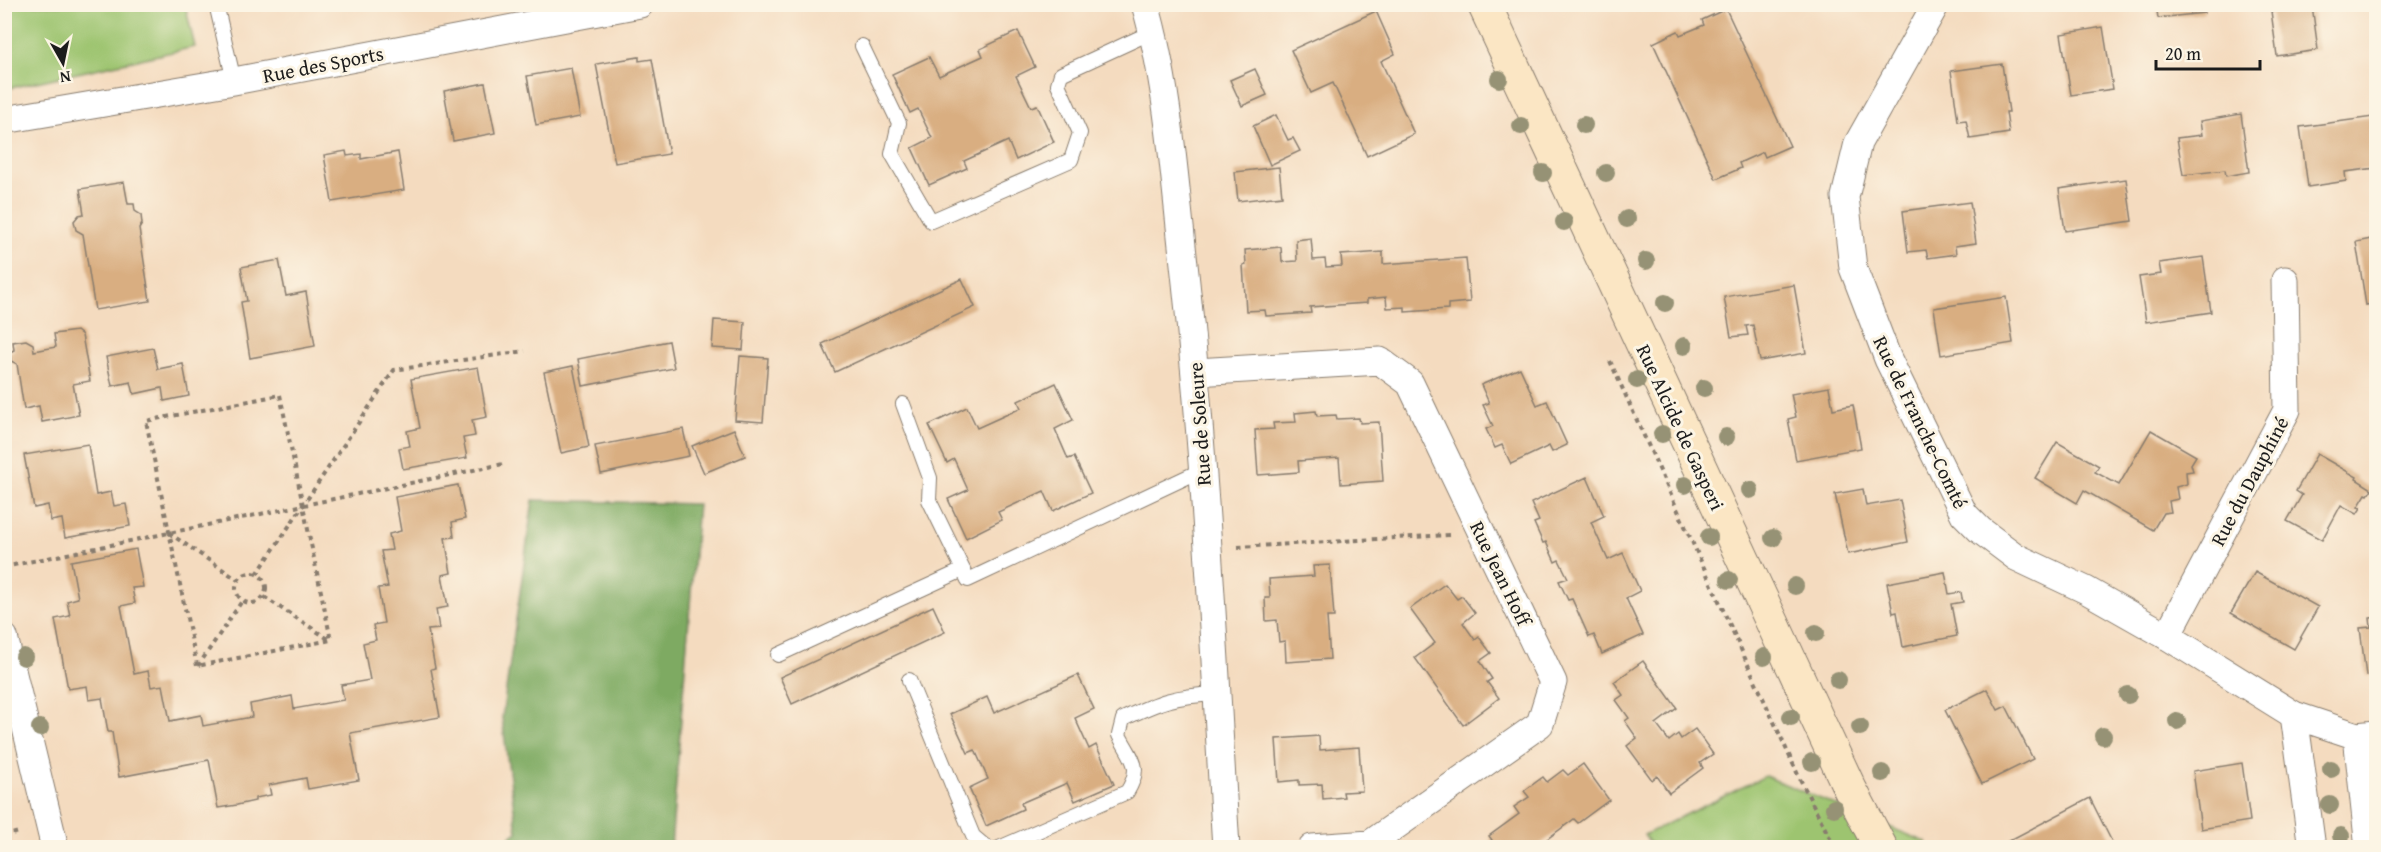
<svg xmlns="http://www.w3.org/2000/svg" width="2381" height="852" font-family="'Gentium Book Plus',serif">
  <style>
    .green { fill: #9dc46f; stroke: #5c7046; stroke-width: 1.5 }
    .forest { fill: #7eaa62; stroke: #4d633f; stroke-width: 1.5 }
    .building { fill: #d9ae81 }
    .lines { fill: none; stroke-linecap: round; stroke-linejoin: round }
    .lane-casing { stroke: #887c6e; stroke-width: 16 }
    .street-casing { stroke: #887c6e; stroke-width: 29 }
    .secondary-casing { stroke: #887c6e; stroke-width: 35 }
    .path { stroke: #887c6e; stroke-width: 4; stroke-dasharray: 4.5 4.5; stroke-linecap: butt }
    .lane { stroke: #fff; stroke-width: 14 }
    .street { stroke: #fff; stroke-width: 27 }
    .secondary { stroke: #fbe6c4; stroke-width: 33 }
    .tree { fill: #969275 }
    .labels { text-anchor: middle; dominant-baseline: central; stroke-width: 6; stroke-linejoin: round; paint-order: stroke }
    .street-label { font-size: 20px; fill: #1c1c1c; stroke: #fcf5e5 }
  </style>
  <rect width="100%" height="100%" fill="#fcf5e5"/>
  <filter id="ink" filterUnits="userSpaceOnUse"><feTurbulence type="fractalNoise" baseFrequency=".0167" numOctaves="2"/><feDisplacementMap in="SourceGraphic" scale="12" xChannelSelector="R" yChannelSelector="G"/><feConvolveMatrix kernelMatrix="1 2 1 2 8 2 1 2 1" color-interpolation-filters="sRGB"/></filter>
  <filter id="wash" filterUnits="userSpaceOnUse"><feTurbulence type="fractalNoise" baseFrequency=".008" numOctaves="4" result="noise"/><feDisplacementMap in="SourceGraphic" scale="24" xChannelSelector="R" yChannelSelector="G"/><feGaussianBlur stdDeviation="1.35" result="paint"/><feColorMatrix in="noise" values="0 0 0 0 0 0 0 0 0 0 0 0 0 0 0 0 0 1.4 0 .05"/><feComposite in="paint" operator="in"/></filter>
  <g filter="url(#wash)">
    <rect width="100%" height="100%" fill="#f4dbbf"/>
    <g class="green">
      <path d="M4,5H185L195,47L5,89Z"/>
      <path d="M1765,776L1926,842L1929,847L1653,848L1644,835Z"/>
    </g>
    <path class="forest" d="M533,500L698,504L671,847H495L517,832L502,718Z"/>
    <g id="blocks">
      <g class="building">
        <path d="M2156,4H2203L2204,13L2158,18Z"/>
        <path d="M2312,5L2318,50L2277,56L2271,11Z"/>
        <path d="M1726,9L1790,146L1765,157L1763,152L1739,163L1741,168L1716,179L1653,43L1678,31L1680,35L1704,25L1702,20Z"/>
        <path d="M1376,11L1395,54L1381,61L1414,134L1367,156L1333,83L1311,93L1291,50Z"/>
        <path d="M2103,27L2113,89L2071,95L2061,34Z"/>
        <path d="M1018,31L1035,67L1016,76L1031,107L1037,105L1054,142L1016,160L1008,141L964,161L967,168L929,185L912,148L932,138L918,109L910,113L892,74L929,57L939,76L983,56L980,49Z"/>
        <path d="M639,57V61L652,59L669,154L615,163L596,64Z"/>
        <path d="M2002,64L2009,112H2006L2009,133L1970,139L1966,120L1958,121L1951,71Z"/>
        <path d="M571,68L580,117L536,125L527,76Z"/>
        <path d="M1255,69L1267,95L1242,106L1230,80Z"/>
        <path d="M485,83L495,133L453,141L444,91Z"/>
        <path d="M2241,114L2249,172L2226,176L2225,170L2183,175L2177,138L2202,135L2200,121Z"/>
        <path d="M1276,115L1288,140L1293,138L1300,151L1270,165L1253,126Z"/>
        <path d="M2373,117L2376,141V168L2345,172L2346,181L2308,187L2300,127Z"/>
        <path d="M346,151L347,156L361,154V159L398,152L404,190L332,202L324,155Z"/>
        <path d="M1279,167L1282,196L1238,201L1235,172Z"/>
        <path d="M2126,179L2132,221L2065,231L2059,189Z"/>
        <path d="M124,182L128,204H134L135,211L141,215L142,224L139,229L150,301L95,310L83,234L76,230L74,221L79,215L84,214L80,189Z"/>
        <path d="M1970,202L1976,243L1955,246L1956,254L1928,258L1926,250L1908,252L1903,211Z"/>
        <path d="M1311,238L1313,260L1325,259L1326,267L1342,266L1341,255L1383,252V264L1466,258L1470,302L1448,304V309L1405,312V307L1387,308L1386,297L1367,299V303L1310,307L1311,313L1266,316L1265,310L1246,311L1243,265L1246,264L1245,250L1281,247L1282,262L1297,261L1296,240Z"/>
        <path d="M2376,238V303L2366,305L2356,242Z"/>
        <path d="M2203,257L2211,312L2146,322L2139,277L2161,274L2159,263Z"/>
        <path d="M279,260L286,296L306,292L315,346L250,358L241,302L247,301L241,267Z"/>
        <path d="M962,279L975,307L835,372L822,344Z"/>
        <path d="M1794,285L1806,353L1760,361L1753,325L1746,326L1748,335L1731,337L1724,297Z"/>
        <path d="M2006,297L2013,343L1941,355L1934,308Z"/>
        <path d="M714,320L745,322L743,350L712,348Z"/>
        <path d="M77,331L82,335L90,381L73,384L79,415L42,422L39,406L24,409L17,364L11,361L10,352L14,350L13,342L26,340L33,344L34,351L56,347L54,334Z"/>
        <path d="M669,341L674,368L583,386L578,359Z"/>
        <path d="M153,348L158,369L183,364L189,396L164,401L162,388L134,394L131,382L112,386L106,357Z"/>
        <path d="M740,356L768,358L763,422L735,420Z"/>
        <path d="M573,366L589,447L561,453L544,372Z"/>
        <path d="M478,367L487,417L472,420L475,436L463,438L467,458L403,469L399,448L410,446L407,431L420,428L411,379Z"/>
        <path d="M1520,368L1537,405L1547,401L1567,445L1552,452L1549,446L1511,464L1502,445L1495,448L1486,429L1493,426L1483,405L1489,403L1481,385Z"/>
        <path d="M1056,383L1073,420L1055,429L1068,459L1074,457L1091,493L1053,511L1044,491L998,512L1002,520L966,538L948,499L968,490L954,459L947,463L929,425L967,407L977,428L1021,408L1018,401Z"/>
        <path d="M1829,387L1833,409L1853,405L1861,448L1796,460L1788,419L1796,417L1791,394Z"/>
        <path d="M1316,411L1317,416L1336,415L1337,419L1359,418L1360,423L1379,422L1383,481L1341,484L1339,458L1298,461L1299,472L1258,475L1255,430L1274,429L1273,423L1296,422L1295,413Z"/>
        <path d="M683,429L689,456L601,474L595,446Z"/>
        <path d="M734,429L745,456L704,473L692,446Z"/>
        <path d="M2151,430L2196,456L2191,464L2193,471L2186,472L2187,484L2176,487L2178,499L2169,501L2171,512L2163,513L2153,530L2084,490L2077,503L2035,478L2057,442L2099,466L2095,472L2119,485Z"/>
        <path d="M88,444L96,495L111,492L114,506L126,504L130,526L65,538L62,519L51,521L48,505L34,508L24,455Z"/>
        <path d="M2317,454L2357,477L2356,479L2372,489L2368,495L2366,494L2358,507L2361,508L2357,514L2341,505L2322,540L2287,521L2302,495L2296,491Z"/>
        <path d="M1587,477L1604,516L1591,522L1608,560L1623,553L1640,591L1626,598L1643,635L1602,654L1594,635L1589,637L1572,599L1568,600L1559,581L1568,578L1559,560L1555,562L1546,542L1543,543L1534,523L1539,521L1531,503Z"/>
        <path d="M458,485L465,519L452,522L454,537L445,538L451,573L442,575L448,607L436,609L439,629L428,630L435,668L431,669L440,717L350,733L359,780L308,789L306,778L269,785L271,795L255,798V801L237,805L218,808L209,760L119,777L112,732H108L102,698L89,700L87,686L68,689L55,619L70,616L67,601L78,598L71,561L136,549L143,587L132,588L135,603L121,606L134,674L148,671L151,687L163,685L170,721L201,715L203,726L252,717L250,704L292,696L294,709L344,700L341,685L370,680L363,643L376,640L373,625L384,623L378,588L388,587L381,551L392,550L389,534L401,531L395,497Z"/>
        <path d="M1863,489L1866,506L1900,500L1908,542L1848,554L1835,494Z"/>
        <path d="M1330,565L1334,617H1327L1330,659L1286,662L1285,641L1279,642L1277,620L1266,621L1265,598H1270L1269,579L1314,576L1313,566Z"/>
        <path d="M1945,572L1949,594L1961,592L1962,598L1963,602L1951,604L1957,636L1903,647L1897,612L1893,613L1887,583Z"/>
        <path d="M2255,572L2318,607L2294,649L2231,613Z"/>
        <path d="M1445,584L1457,599L1462,596L1475,613L1463,623L1475,640L1479,637L1491,653L1480,661L1492,679L1487,682L1499,698L1463,725L1415,658L1435,643L1410,609Z"/>
        <path d="M933,606L945,632L792,704L780,677Z"/>
        <path d="M2376,617V674L2366,676L2360,628L2371,627L2370,618Z"/>
        <path d="M1643,661L1677,708L1656,724L1669,741L1678,734L1681,739L1695,729L1713,754L1700,763L1703,768L1669,793L1657,776L1652,780L1627,746L1637,738L1625,721L1629,718L1616,700L1623,695L1614,682Z"/>
        <path d="M1078,675L1094,709L1075,718L1089,749L1096,745L1114,784L1075,801L1067,783L1021,803L1023,809L986,826L969,788L988,779L975,750L968,753L950,714L987,697L994,713Z"/>
        <path d="M1987,689L1998,710L2006,706L2033,759L1982,784L1945,710Z"/>
        <path d="M1319,736L1320,750L1359,747L1362,791L1343,792L1344,797L1323,799L1322,784L1299,785V780L1279,782L1276,739Z"/>
        <path d="M2242,763L2250,821L2201,829L2193,771Z"/>
        <path d="M1583,764L1609,800L1578,823L1574,819L1535,848H1482L1492,840L1489,836L1519,814L1514,807L1529,797L1524,791L1543,777L1547,782L1563,770L1568,775Z"/>
        <path d="M2090,798L2115,848H1995Z"/>
      </g>
    </g>
  </g>
  <g filter="url(#ink)">
    <use href="#blocks" fill-opacity="0" stroke="#887c6e" stroke-width="1.5"/>
    <g class="lines">
      <defs>
        <g id="lane">
          <path d="M216,4L234,81"/>
          <path d="M862,46L899,123L892,154L931,221L1071,160L1080,133L1058,84L1061,74L1152,32"/>
          <path d="M903,404L930,478L929,500L968,580L1202,470"/>
          <path d="M778,655L963,570"/>
          <path d="M909,680L973,836L986,847L989,848"/>
          <path d="M999,848L1127,792C1143,766 1132,760 1119,735L1123,719C1160,701 1175,696 1216,694"/>
        </g>
        <g id="street">
          <path d="M1145,4C1168,83 1174,174 1183,255C1205,452 1214,650 1226,848"/>
          <path d="M1936,4L1858,143L1845,197L1853,268L1888,359L1964,514L1980,530L2016,557L2086,590L2167,636L2294,715L2357,736L2376,734"/>
          <path d="M4,120L234,81L640,4"/>
          <path d="M1196,372L1380,361L1410,383L1553,682L1540,724L1370,844L1312,848"/>
          <path d="M2167,636L2287,410L2285,280"/>
          <path d="M4,637L55,848"/>
          <path d="M2294,715L2312,848"/>
          <path d="M2357,736L2369,848"/>
        </g>
        <path id="secondary" d="M1484,4L1850,789L1881,848"/>
      </defs>
      <use href="#lane" class="lane-casing"/>
      <use href="#street" class="street-casing"/>
      <use href="#secondary" class="secondary-casing"/>
      <g class="path">
        <path d="M1610,361L1799,777L1835,848"/>
        <path d="M280,395L331,640L197,666L146,421Z"/>
        <path d="M169,533L238,580"/>
        <path d="M1238,547L1449,535"/>
        <path d="M4,567L503,464"/>
        <circle cx="251" cy="588" r="15"/>
        <path d="M257,574L394,370L525,351"/>
        <path d="M264,597L330,640"/>
        <path d="M198,666L242,601"/>
        <path d="M4,836L19,832"/>
      </g>
      <use href="#lane" class="lane"/>
      <use href="#street" class="street"/>
      <use href="#secondary" class="secondary"/>
    </g>
    <g class="tree">
      <circle cx="1499" cy="79" r="9"/>
      <circle cx="1584" cy="125" r="9"/>
      <circle cx="1521" cy="126" r="9"/>
      <circle cx="1543" cy="173" r="9"/>
      <circle cx="1606" cy="173" r="9"/>
      <circle cx="1627" cy="219" r="9"/>
      <circle cx="1564" cy="222" r="9"/>
      <circle cx="1646" cy="261" r="9"/>
      <circle cx="1665" cy="303" r="9"/>
      <circle cx="1684" cy="346" r="9"/>
      <circle cx="1637" cy="380" r="9"/>
      <circle cx="1704" cy="388" r="9"/>
      <circle cx="1662" cy="434" r="9"/>
      <circle cx="1726" cy="437" r="9"/>
      <circle cx="1685" cy="485" r="9"/>
      <circle cx="1750" cy="490" r="9"/>
      <circle cx="1709" cy="537" r="9"/>
      <circle cx="1773" cy="538" r="9"/>
      <circle cx="1729" cy="580" r="9"/>
      <circle cx="1795" cy="586" r="9"/>
      <circle cx="1816" cy="633" r="9"/>
      <circle cx="24" cy="657" r="9"/>
      <circle cx="1764" cy="657" r="9"/>
      <circle cx="1838" cy="680" r="9"/>
      <circle cx="2128" cy="695" r="9"/>
      <circle cx="1791" cy="717" r="9"/>
      <circle cx="2177" cy="721" r="9"/>
      <circle cx="1860" cy="727" r="9"/>
      <circle cx="40" cy="728" r="9"/>
      <circle cx="2103" cy="736" r="9"/>
      <circle cx="1812" cy="762" r="9"/>
      <circle cx="2331" cy="769" r="9"/>
      <circle cx="1882" cy="773" r="9"/>
      <circle cx="2330" cy="805" r="9"/>
      <circle cx="1834" cy="808" r="9"/>
      <circle cx="2341" cy="836" r="9"/>
    </g>
  </g>
  <g class="labels">
    <g class="street-label">
      <text transform="translate(323 64) rotate(-11)">Rue des Sports</text>
      <text transform="translate(1921 422) rotate(64)">Rue de Franche-Comté</text>
      <text transform="translate(1199 424) rotate(-94)">Rue de Soleure</text>
      <text transform="translate(1681 427) rotate(65)">Rue Alcide de Gasperi</text>
      <text transform="translate(2249 481) rotate(-62)">Rue du Dauphiné</text>
      <text transform="translate(1501 573) rotate(64)">Rue Jean Hoff</text>
    </g>
  </g>
  <rect width="2381" height="852" fill="none" stroke="#fcf5e5" stroke-width="24"/>
  <g transform="translate(63 63) rotate(171)" stroke="#fcf5e5" stroke-width="4.5" paint-order="stroke">
  <path d="M0-4.5L10 22L0 15L-10 22Z" fill="#1c1c1c"/>
  <text y="-9" font-size="16" font-weight="bold" text-anchor="middle" fill="#1c1c1c">N</text>
  </g>
  <path d="M2156 60v9h104v-9" fill="none" stroke="#1c1c1c" stroke-width="3"/>
  <text x="2165" y="60" font-size="18" fill="#1c1c1c" stroke="#fcf5e5" stroke-width="4.5" paint-order="stroke">20 m</text>
</svg>
